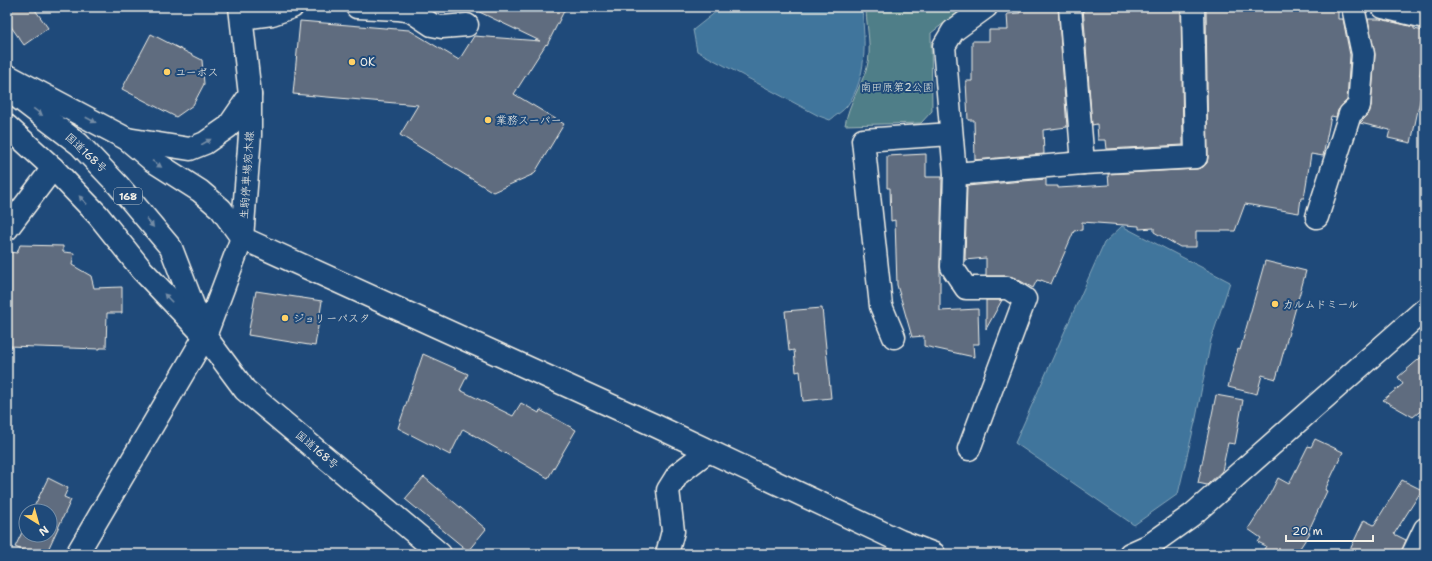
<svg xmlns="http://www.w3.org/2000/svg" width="1432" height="561" font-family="'Shantell Sans','Klee One',sans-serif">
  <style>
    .green { fill: #507e88; stroke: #a2b8b8 }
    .water { fill: #3f759c; stroke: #87a7ba }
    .building { fill: #5f6c7f; stroke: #f4f1e8 }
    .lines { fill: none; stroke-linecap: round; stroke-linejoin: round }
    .minor-casing { stroke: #f4f1e8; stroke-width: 25 }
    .major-casing { stroke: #f4f1e8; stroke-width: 25 }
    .highway-casing { stroke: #f4f1e8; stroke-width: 25 }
    .minor { stroke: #1f4a7a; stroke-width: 22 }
    .major { stroke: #1f4a7a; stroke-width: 22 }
    .highway { stroke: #1f4a7a; stroke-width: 22 }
    .oneway { fill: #748da6 }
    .poi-dot { fill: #ffd166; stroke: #1f4a7a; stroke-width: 1.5 }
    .labels { text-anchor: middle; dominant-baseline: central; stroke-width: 4; stroke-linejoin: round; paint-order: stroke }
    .shield { fill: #1f4a7a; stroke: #b4bfc7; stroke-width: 1 }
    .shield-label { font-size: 10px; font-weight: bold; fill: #f4f1e8 }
    .poi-label { font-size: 11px; fill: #f4f1e8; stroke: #1f4a7a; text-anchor: start }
    .park-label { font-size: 11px; fill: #dbe0da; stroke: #1f4a7a }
    .street-label { font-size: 11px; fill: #f4f1e8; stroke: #1f4a7a }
  </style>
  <rect width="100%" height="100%" fill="#1f4a7a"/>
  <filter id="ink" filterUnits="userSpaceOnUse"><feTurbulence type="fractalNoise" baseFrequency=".025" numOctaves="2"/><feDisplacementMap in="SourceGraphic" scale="8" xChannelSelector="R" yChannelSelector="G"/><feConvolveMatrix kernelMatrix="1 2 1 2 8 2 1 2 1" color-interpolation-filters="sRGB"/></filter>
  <g filter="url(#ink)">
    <path class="green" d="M867,7H965L931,33L932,111L921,123L845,125C849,102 861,87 867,67C872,49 867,29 866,11Z"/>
    <g class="water">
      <path d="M722,7H863L862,9C865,43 868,76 847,106C843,111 835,116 830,120L819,116L697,51L693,30Z"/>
      <path d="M1122,226L1230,282L1211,340L1196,418L1178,494L1134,525L1015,443L1104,243Z"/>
    </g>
    <g class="building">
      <path d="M7,7H33L48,28L24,45L7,21Z"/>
      <path d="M469,7H566L547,45L546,44L514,94L564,124L534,174L493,192L400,135L418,105L293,94L300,21L409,30L459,60L474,36L540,41Z"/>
      <path d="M1020,7H1058L1067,127L1043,130L1044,154L975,160L974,120H968L966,81H972V41H989V30H1008L1007,14L1020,13Z"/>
      <path d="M1083,7H1181L1183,145L1107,149L1106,140H1098L1097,124L1092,125Z"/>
      <path d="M1206,7H1338V19H1343L1350,55L1347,100L1338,110L1336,117L1331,116L1323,156L1311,154L1304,198H1301L1299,213L1245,204L1235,231H1196V247H1180L1154,232V228L1139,229V226L1082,222V230L1074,231L1051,284L1041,280V281L1037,280L1033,288L1015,278L1008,276H986V258L965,260L967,186L1046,179V186H1058V188L1109,185L1108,174L1197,169L1203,167L1207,163L1208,157Z"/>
      <path d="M1368,19H1380L1414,27V29L1424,31L1421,43H1425L1421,62L1422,63L1420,75L1425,77L1411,143L1388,138L1390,130L1360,123L1368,115L1371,107L1375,55Z"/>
      <path d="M151,34L202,60L204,84L193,105L176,117L122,89Z"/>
      <path d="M926,154V177H942L940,267V311L978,309L979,344H973L974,357L924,346V336L912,337L897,285L895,220L891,221L890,188H887V156Z"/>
      <path d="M20,245L63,246V252L74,253L72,265L91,276L94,288L122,287V313H107L106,348H100V349L7,346V269L10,252L17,253Z"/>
      <path d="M1265,261L1306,271L1276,379L1262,375L1257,394L1228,387L1238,349L1240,350Z"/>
      <path d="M256,291L322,301L315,346L248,335Z"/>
      <path d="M986,300H1002L986,329Z"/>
      <path d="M822,308L831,398L803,401L800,371L796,372L794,350L789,351L785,311Z"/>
      <path d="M423,354L468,374L460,390L513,416L521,403L539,413L540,410L576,430L548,478L463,429L450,455L398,428Z"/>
      <path d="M1425,354V409L1424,408L1413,417L1383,400L1403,384L1398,377Z"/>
      <path d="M1216,395L1243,400L1235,444L1228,443L1222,471L1207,485L1198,483Z"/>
      <path d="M1315,439L1343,452L1325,490L1327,491L1308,532L1310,533L1296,554H1261L1266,546L1258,542L1261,538L1248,529L1268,498L1278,478L1289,484L1308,446L1311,447Z"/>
      <path d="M424,477L486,529L468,551L405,499Z"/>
      <path d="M48,478L68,488L64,497L71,500L46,554H31L15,547L26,524V535H50V511H32Z"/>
      <path d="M1402,480L1422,490L1394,534L1406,540L1401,554H1348L1364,520L1374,525Z"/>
    </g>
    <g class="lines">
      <defs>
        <g id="minor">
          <path d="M357,7L398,9L411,11L432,25L442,27L467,25"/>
          <path d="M1070,7L1083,163"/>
          <path d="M1383,7L1425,17"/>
          <path d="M242,18L272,14L292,7"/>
          <path d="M955,174L1083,163L1196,157L1193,7"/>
          <path d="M1317,217L1350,114L1359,106L1363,54L1354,12L1355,7"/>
          <path d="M7,229L53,168"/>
          <path d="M242,238L656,426L900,541L934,554"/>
          <path d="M894,337L881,306L863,140L951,134"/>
          <path d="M969,449L1025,299L1008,288H966L952,267L955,174L944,46L953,31L986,7"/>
          <path d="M667,554L673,531L668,490L678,474L708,451"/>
          <path d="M1130,554L1150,545L1192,515L1425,309"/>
          <path d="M1413,554L1425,529"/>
        </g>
        <path id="major" d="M205,336L242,238L250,135V95L240,7"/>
        <g id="highway">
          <path d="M10,77L127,139L153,161L200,191L221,209L242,238"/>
          <path d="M7,89L79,144L118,185L171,248L201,326"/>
          <path d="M7,126L53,168L98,215L142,270L205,336L245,390L440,554"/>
          <path d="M127,139L190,149L205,143L228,127L250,95"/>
          <path d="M77,554L205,336"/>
        </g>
      </defs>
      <use href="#minor" class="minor-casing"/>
      <use href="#major" class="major-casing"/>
      <use href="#highway" class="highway-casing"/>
      <use href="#minor" class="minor"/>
      <use href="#major" class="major"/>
      <use href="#highway" class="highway"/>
    </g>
    <defs><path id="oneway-solid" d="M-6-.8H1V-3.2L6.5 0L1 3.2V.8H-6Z"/></defs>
    <g class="oneway">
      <use href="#oneway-solid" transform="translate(38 112) rotate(38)"/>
      <use href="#oneway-solid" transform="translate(91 120) rotate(28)"/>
      <use href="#oneway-solid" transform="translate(206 142) rotate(-30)"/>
      <use href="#oneway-solid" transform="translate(157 164) rotate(34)"/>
      <use href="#oneway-solid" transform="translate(83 200) rotate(-133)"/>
      <use href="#oneway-solid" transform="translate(150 223) rotate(50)"/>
      <use href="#oneway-solid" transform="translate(168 298) rotate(-134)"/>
    </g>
  </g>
  <g class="poi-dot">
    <circle cx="352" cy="62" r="4"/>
    <circle cx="167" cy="72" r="4"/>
    <circle cx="488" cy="120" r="4"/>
    <circle cx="1275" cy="304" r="4"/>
    <circle cx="285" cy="318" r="4"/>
  </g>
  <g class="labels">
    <rect class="shield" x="114" y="188" width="28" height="16" rx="3"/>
    <g class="shield-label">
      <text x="128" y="196">168</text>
    </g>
    <g class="poi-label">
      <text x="360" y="62">OK</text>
      <text x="175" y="72">ユーポス</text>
      <text x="496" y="120">業務スーパー</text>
      <text x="1283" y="304">カルムドミール</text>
      <text x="293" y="318">ジョリーパスタ</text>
    </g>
    <g class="park-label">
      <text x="897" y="87">南田原第2公園</text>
    </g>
    <g class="street-label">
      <text transform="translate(86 153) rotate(43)">国道168号</text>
      <text transform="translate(247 175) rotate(-86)">生駒停車場宛木線</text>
      <text transform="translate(317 450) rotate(40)">国道168号</text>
    </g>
  </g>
  <rect width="1432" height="561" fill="none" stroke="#1f4a7a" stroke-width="24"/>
  <rect x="12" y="12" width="1408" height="537" fill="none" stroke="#f4f1e8" stroke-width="1.5" filter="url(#ink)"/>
  <g transform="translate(38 523) rotate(143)"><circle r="19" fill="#1f4a7a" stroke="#748da6"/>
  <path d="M0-3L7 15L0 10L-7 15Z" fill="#ffd166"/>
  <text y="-6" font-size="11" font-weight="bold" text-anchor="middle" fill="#f4f1e8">N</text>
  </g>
  <path d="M1286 535v6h87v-6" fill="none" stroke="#f4f1e8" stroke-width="2"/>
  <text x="1292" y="535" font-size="12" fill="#f4f1e8" stroke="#1f4a7a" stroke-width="3" paint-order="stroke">20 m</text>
</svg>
